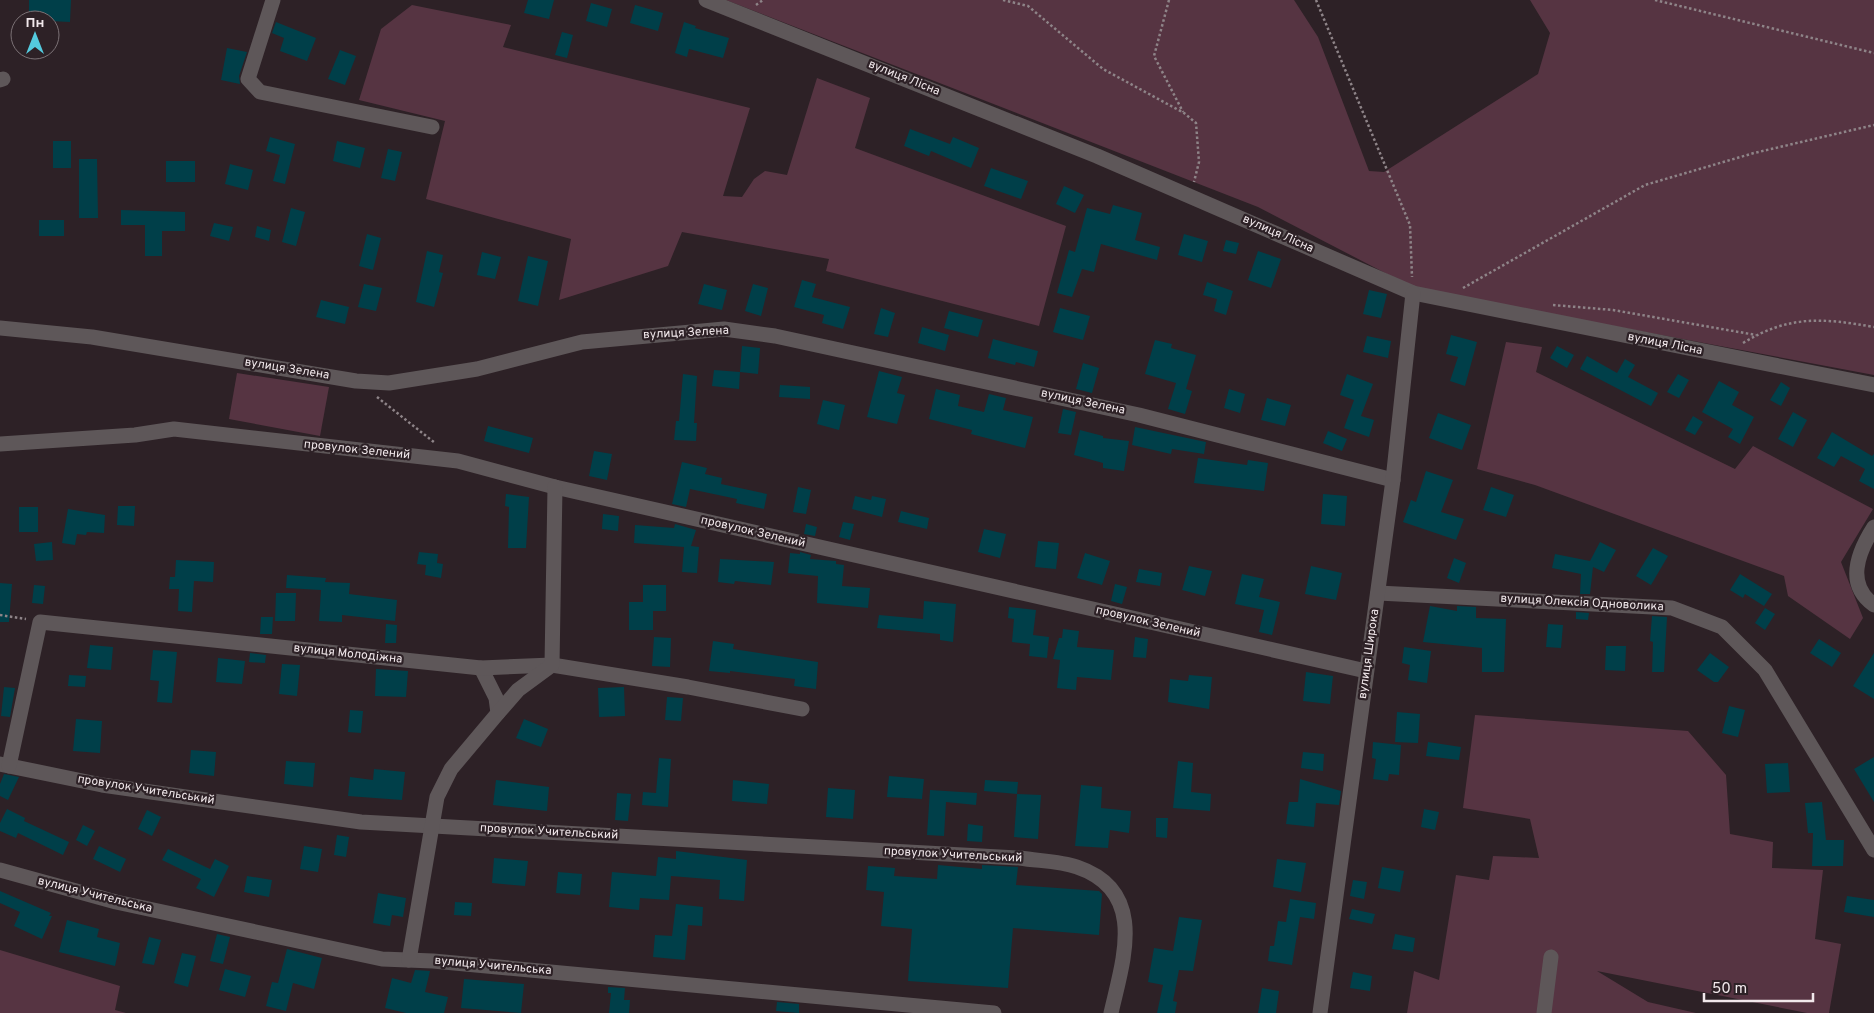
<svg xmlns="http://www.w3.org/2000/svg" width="1874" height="1013" font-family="Overpass,sans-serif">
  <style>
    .green { fill: #563442 }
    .building { fill: #003f49 }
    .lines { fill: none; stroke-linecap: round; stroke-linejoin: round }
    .path { stroke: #8e8488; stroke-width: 2.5; stroke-dasharray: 2.5 2.5; stroke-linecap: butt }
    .minor { stroke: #5e5759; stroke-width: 15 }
    .labels { text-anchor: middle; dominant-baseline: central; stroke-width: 4.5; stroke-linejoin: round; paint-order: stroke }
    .street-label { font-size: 12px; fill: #f1e8eb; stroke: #2d2126 }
  </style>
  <rect width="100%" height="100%" fill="#2d2126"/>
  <g class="green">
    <path d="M726,0H1294L1318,37L1369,171L1384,172L1538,74L1550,33L1530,0H1874V375L1416,289L1258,207Z"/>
    <path d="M412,5L511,25L503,47L750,108L723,196L742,197L754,179L765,171L787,175L817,78L870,98L855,148L1066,226L1039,326L826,271L829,259L682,232L668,266L559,300L571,239L426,199L445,121L359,100L381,29Z"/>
    <path d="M1506,342L1542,347L1536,372L1735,469L1753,446L1873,509L1841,562L1863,618L1850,639L1788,596L1784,576L1535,485L1477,469Z"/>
    <path d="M237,373L329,387L320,436L229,419Z"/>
    <path d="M1475,715L1688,731L1726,775L1730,834L1773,842L1772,868L1823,870L1815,939L1841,944L1829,1013H1807L1597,971L1648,1002L1696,1013H1407L1414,971L1439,980L1456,875L1489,880L1493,856L1539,858L1530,819L1463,808Z"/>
    <path d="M0,950L120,986L115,1010L126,1013H0Z"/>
  </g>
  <g class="building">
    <path d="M29,0H71L70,22L29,20Z"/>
    <path d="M528,0H554L549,19L524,13Z"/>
    <path d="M591,3L612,9L607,27L586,21Z"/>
    <path d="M635,5L663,13L658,31L630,23Z"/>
    <path d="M276,22L316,38L307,61L280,51L284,38L272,33Z"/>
    <path d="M684,22L696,26L695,28L729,38L723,58L689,49L687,57L675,53Z"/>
    <path d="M562,32L573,35L567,58L555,55Z"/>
    <path d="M227,48L247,52L239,76L240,84L221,80Z"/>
    <path d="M340,50L356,56L345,85L328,79Z"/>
    <path d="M910,129L950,144L953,137L979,148L971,168L931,151L929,156L904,146Z"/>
    <path d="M270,137L295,144L285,184L273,181L280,155L266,151Z"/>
    <rect x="53" y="141" width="18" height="27"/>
    <path d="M337,141L365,148L360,168L333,161Z"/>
    <path d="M388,149L402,152L395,181L381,178Z"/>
    <path d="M79,159H97L98,218H79Z"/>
    <rect x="166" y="161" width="29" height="21"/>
    <path d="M230,164L253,170L248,190L225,184Z"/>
    <path d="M991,168L1028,181L1021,199L984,186Z"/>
    <path d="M1064,186L1084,195L1075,213L1056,204Z"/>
    <path d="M1113,205L1142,213L1135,240L1160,247L1157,260L1101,244L1094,272L1082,269L1072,297L1057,293L1069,250L1075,252L1087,208L1110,214Z"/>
    <path d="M291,208L305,212L296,246L282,242Z"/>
    <path d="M121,210L185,212V231H162V256H145V225H121Z"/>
    <rect x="39" y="220" width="25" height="16"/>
    <path d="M214,223L233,227L229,241L210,236Z"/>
    <path d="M257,226L271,230L269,241L255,237Z"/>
    <path d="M367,234L381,238L373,270L359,266Z"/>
    <path d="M1184,234L1208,241L1202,262L1178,255Z"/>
    <path d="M1226,240L1239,243L1236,254L1223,251Z"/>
    <path d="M427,251L443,255L439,272L443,273L434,307L416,302Z"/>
    <path d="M1258,251L1281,259L1271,288L1248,280Z"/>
    <path d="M482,252L501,257L495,279L477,275Z"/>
    <path d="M528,256L548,261L538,306L518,301Z"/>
    <path d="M802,280L816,284L812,297L850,307L843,329L822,323L824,315L794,307Z"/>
    <path d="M1207,282L1233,291L1226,315L1214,311L1217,299L1203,295Z"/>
    <path d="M364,284L382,288L376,311L358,307Z"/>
    <path d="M704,284L727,290L722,310L698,304Z"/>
    <path d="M753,284L768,288L761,316L745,311Z"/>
    <path d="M1369,290L1387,294L1381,318L1363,314Z"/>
    <path d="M321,300L349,307L345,324L316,317Z"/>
    <path d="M881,308L895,313L888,337L874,334Z"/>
    <path d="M1060,308L1090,316L1083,340L1053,332Z"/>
    <path d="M949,311L983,320L978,337L944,328Z"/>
    <path d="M922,327L949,335L945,351L918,343Z"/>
    <path d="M1451,335L1477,342L1465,386L1450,381L1458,357L1446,354Z"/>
    <path d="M1367,336L1391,341L1388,358L1363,352Z"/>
    <path d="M993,339L1038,351L1034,367L1016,362L1015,365L988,358Z"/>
    <path d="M1155,340L1172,344L1171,348L1196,355L1186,389L1192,391L1185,414L1168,409L1176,383L1145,374Z"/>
    <path d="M742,346L760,348L758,374L740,372Z"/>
    <path d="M1557,346L1574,355L1567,368L1550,358Z"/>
    <path d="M1587,356L1617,373L1625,359L1635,365L1628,377L1658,393L1651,406L1580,369Z"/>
    <path d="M1083,363L1099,368L1092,393L1076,389Z"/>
    <path d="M714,370L740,372L739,389L712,386Z"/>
    <path d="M879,371L902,377L897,393L905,395L897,424L867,417Z"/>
    <path d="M683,374L697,376L694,423H697L696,441L674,440L676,421H679Z"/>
    <path d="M1347,374L1373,384L1361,416L1374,420L1369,437L1344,428L1354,400L1340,395Z"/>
    <path d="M1678,374L1689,380L1679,398L1667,392Z"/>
    <path d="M1719,381L1739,392L1732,405L1754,417L1740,444L1728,437L1733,429L1702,412Z"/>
    <path d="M1781,382L1790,388L1781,406L1770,400Z"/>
    <path d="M780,385L810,387V399L779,397Z"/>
    <path d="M936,389L960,395L958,406L984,412L989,394L1006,398L1003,410L1033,417L1025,448L971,434L972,430L929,419Z"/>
    <path d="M1229,389L1245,394L1240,413L1224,408Z"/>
    <path d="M1267,398L1291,405L1285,426L1261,420Z"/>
    <path d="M823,400L845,405L839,430L817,424Z"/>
    <path d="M1063,409L1076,412L1071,435L1058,433Z"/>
    <path d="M1793,412L1807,420L1793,447L1778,439Z"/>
    <path d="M1438,413L1471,425L1462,450L1429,438Z"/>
    <path d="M1693,416L1703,422L1695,435L1685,430Z"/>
    <path d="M488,426L533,438L529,453L484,441Z"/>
    <path d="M1135,427L1206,442L1204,454L1172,449L1171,454L1132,445Z"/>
    <path d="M1080,430L1103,436V438L1129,441L1124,471L1103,468V463L1074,455Z"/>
    <path d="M1328,431L1347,439L1342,451L1323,443Z"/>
    <path d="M1832,432L1872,456L1874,454V489L1859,481L1865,469L1841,456L1834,467L1817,458Z"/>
    <path d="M594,451L612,454L607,480L589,476Z"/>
    <path d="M1198,458L1247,465L1248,460L1268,463L1264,491L1194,483Z"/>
    <path d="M682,462L707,468L705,474L722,478L721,484L767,494L764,509L736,503L737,499L690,489L686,507L672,504Z"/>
    <path d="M1426,471L1453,480L1441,512L1464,519L1456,540L1403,522L1411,500L1416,502Z"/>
    <path d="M798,487L811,490L806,514L793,512Z"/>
    <path d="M1491,487L1514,495L1506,517L1483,510Z"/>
    <path d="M506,494L529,497L526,548H508L509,507L505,506Z"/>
    <path d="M1323,494L1347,496L1345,526L1321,524Z"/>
    <path d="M855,496L871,500L872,496L886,499L882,517L852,509Z"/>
    <path d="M118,506H135L134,526L117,525Z"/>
    <rect x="19" y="507" width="19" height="25"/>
    <path d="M68,509L105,515L104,533L87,532L86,535L77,534L75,545L62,543Z"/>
    <path d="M901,511L929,518L927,529L898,522Z"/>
    <path d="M603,514L619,516L618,531L602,529Z"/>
    <path d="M843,522L854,524L850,540L839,537Z"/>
    <path d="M675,524L696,530L691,546L699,547L697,573L682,572L684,547L634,543L635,525L674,528Z"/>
    <path d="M806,524L817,527L815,536L804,534Z"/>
    <path d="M984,529L1006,534L1000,558L978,552Z"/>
    <path d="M1038,541L1059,543L1056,569L1035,567Z"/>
    <path d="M52,542L53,560L36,561L34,544Z"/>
    <path d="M1600,542L1616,550L1604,572L1593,567L1590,594H1580L1581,574L1552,568L1555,554L1590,561Z"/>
    <path d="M1653,548L1668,556L1651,585L1636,576Z"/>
    <path d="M419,552L438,554L437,563L443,564L441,578L425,575L426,565L417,564Z"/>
    <path d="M800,552L811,555L810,559L836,561V564L844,565L842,586L870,588L868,608L817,603L818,576L788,573L790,553L800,554Z"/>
    <path d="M1085,553L1110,561L1102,585L1077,578Z"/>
    <path d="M1454,558L1466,563L1459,583L1447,578Z"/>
    <path d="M720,559L774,562L771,585L735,581L734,584L718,582Z"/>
    <path d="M176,560L214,562L213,582L194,581L192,612L178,611L179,589H169L170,577H175Z"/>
    <path d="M1189,566L1212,571L1205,596L1182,590Z"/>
    <path d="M1311,566L1342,573L1336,600L1305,594Z"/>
    <path d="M1139,569L1162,573L1160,586L1136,582Z"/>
    <path d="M1242,574L1264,579L1259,597L1280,602L1272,635L1259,632L1264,610L1235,604Z"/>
    <path d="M1740,574L1772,594L1764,606L1745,594L1743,598L1730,590Z"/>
    <path d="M287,575L326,578L325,582L350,583L349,594L397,600L395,621L342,615V622L319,621L321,590L286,588Z"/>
    <path d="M0,583L12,584L9,622H0Z"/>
    <path d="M1115,584L1127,587L1122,604L1111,601Z"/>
    <path d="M34,585L45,586L43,604L32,603Z"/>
    <path d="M643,585H666V611H653V630H629V602H643Z"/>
    <path d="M276,593H296L295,621H275Z"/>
    <path d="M924,601L956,604L953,642L940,640V634L877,628L879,615L923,619Z"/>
    <path d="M1430,606L1457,611V606L1476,607V618L1506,619L1504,672H1482V648L1423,642Z"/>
    <path d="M1009,607L1036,610L1033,635L1049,637L1047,658L1029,656L1030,644L1012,642L1014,619L1008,618Z"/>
    <path d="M1765,608L1775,614L1765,630L1755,623Z"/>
    <path d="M1576,612L1589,613L1588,620L1576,619Z"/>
    <path d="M1652,616L1667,617L1664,672H1652L1653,642L1650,641Z"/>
    <path d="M261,617H273L272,634H260Z"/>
    <path d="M386,624L397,625L396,643H385Z"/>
    <path d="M1548,624L1563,625L1561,648L1546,647Z"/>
    <path d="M1063,629L1079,631L1077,647L1114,650L1111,680L1077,677L1076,690L1057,688L1060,660L1053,659L1059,638H1062Z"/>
    <path d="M654,637L671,638L670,667L652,666Z"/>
    <path d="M1135,637L1148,639L1146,658L1133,657Z"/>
    <path d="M1819,639L1841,653L1832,667L1810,653Z"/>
    <path d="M713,641L734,644L733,649L818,662L816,689L794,686L795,679L730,671V673L709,671Z"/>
    <path d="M90,645L113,647L111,670L87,668Z"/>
    <path d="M1606,646H1626L1625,671L1605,670Z"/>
    <path d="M1404,647L1431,651L1427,683L1408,680L1410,665L1402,663Z"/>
    <path d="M153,650L177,652L172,703L157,702L159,681L150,680Z"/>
    <path d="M250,653L266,655L265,663L249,662Z"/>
    <path d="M1710,653L1729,667L1718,682H1714L1697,670Z"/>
    <path d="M1874,653V699L1853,686Z"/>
    <path d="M218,658L245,661L242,684L216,682Z"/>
    <path d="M282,664L300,665L297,696L279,694Z"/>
    <path d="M376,669L408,671L406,697L375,696Z"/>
    <path d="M1306,672L1333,676L1330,704L1303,701Z"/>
    <path d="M69,675L86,676L85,687L68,686Z"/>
    <path d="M1189,675L1212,677L1209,709L1168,702L1170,679L1188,681Z"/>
    <path d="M4,687L15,688L10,717L1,716Z"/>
    <path d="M624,687L625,716L599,717L598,688Z"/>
    <path d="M667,697L683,698L681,721L665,720Z"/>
    <path d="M1729,706L1745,710L1738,737L1722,733Z"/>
    <path d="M350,710L363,711L361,733L348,732Z"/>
    <path d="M1397,712L1420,714L1418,743L1395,742Z"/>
    <path d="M76,719L102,721L100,753L73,751Z"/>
    <path d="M524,719L548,729L541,747L516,738Z"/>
    <path d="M1373,742L1401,745L1399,775L1389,774L1388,781L1373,779L1376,759L1372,758Z"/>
    <path d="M1428,742L1461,747L1459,760L1426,756Z"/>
    <path d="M191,750L216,752L214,776L189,773Z"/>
    <path d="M1303,752L1324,754L1323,771L1301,768Z"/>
    <path d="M1874,757V802L1854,769Z"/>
    <path d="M659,758L671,759L668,807L642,805L643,792L656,793Z"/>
    <path d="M286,761L315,763L313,787L284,784Z"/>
    <path d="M1178,761L1193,763L1191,792L1211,794L1210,811L1173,808Z"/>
    <path d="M1788,763L1790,792L1767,793L1765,764Z"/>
    <path d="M374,769L405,772L402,800L348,796L350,777L373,780Z"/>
    <path d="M4,774L19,777L8,800L0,796V784Z"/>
    <path d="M889,776L924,779L922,799L887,797Z"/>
    <path d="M1300,779L1341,791L1339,805L1316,803L1314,827L1286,824L1289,802H1298Z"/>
    <path d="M496,780L549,787L547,811L493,805Z"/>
    <path d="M733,780L769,784L767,804L732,801Z"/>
    <path d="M985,780L1018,782L1017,794L984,791Z"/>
    <path d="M1081,785L1102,787L1101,808L1131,811L1129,833L1110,830L1108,848L1075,846Z"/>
    <path d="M828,788L855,790L853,819L826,817Z"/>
    <path d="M930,790L977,793L976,805L946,802L944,836L927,835Z"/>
    <path d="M617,793L631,794L628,821L615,820Z"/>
    <path d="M1017,794L1041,795L1038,839L1014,837Z"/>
    <path d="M1822,802L1826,840H1844L1843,866H1812L1813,833H1808L1805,803Z"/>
    <path d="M7,809L25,818L24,821L69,842L63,855L18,833L16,838L0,831V823Z"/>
    <path d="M1424,809L1439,812L1435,830L1421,827Z"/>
    <path d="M147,810L161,817L152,836L138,829Z"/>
    <path d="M1156,818H1168L1167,838L1156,837Z"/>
    <path d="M968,824L983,826L982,842L967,841Z"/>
    <path d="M83,825L95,831L87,846L76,840Z"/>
    <path d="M337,835L349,837L346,857L334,855Z"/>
    <path d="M99,846L126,859L120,872L93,859Z"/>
    <path d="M304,846L322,849L318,872L300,869Z"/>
    <path d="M168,849L210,869L215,859L229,866L214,897L196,888L201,879L162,860Z"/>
    <path d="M676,851L747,860L744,901L719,899L720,880L671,876L669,900L640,898L639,910L609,907L612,872L656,876L658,857L676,859Z"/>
    <path d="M494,858L528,861L525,886L492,883Z"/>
    <path d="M1277,859L1306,863L1301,892L1273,887Z"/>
    <path d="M938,865L982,869V865L1018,867L1016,885L1099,891L1102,894L1099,935L1013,928L1008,988L908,981L912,929L881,926L884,892L866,890L868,866L895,868L894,876L937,879Z"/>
    <path d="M1382,867L1404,871L1400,892L1378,888Z"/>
    <path d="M558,872L582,874L580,895L556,893Z"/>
    <path d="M247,876L272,880L269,897L244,892Z"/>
    <path d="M1353,880L1367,882L1364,899L1350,896Z"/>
    <path d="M0,891L51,913L49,916H52L42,939L14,926L20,912L0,903Z"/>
    <path d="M378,893L406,898L403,917L392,915L390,926L373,923Z"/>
    <path d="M1847,896L1874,900V917L1844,912Z"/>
    <path d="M1290,899L1316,903L1314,919L1300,917L1292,965L1268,961L1270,946H1274L1278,921L1286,922Z"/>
    <path d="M455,902L472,903L471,916L454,915Z"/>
    <path d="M676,904L703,907L702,926L688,925L685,960L653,957L655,935L672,936Z"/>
    <path d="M1352,909L1375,914L1372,924L1349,919Z"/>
    <path d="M1179,917L1202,920L1193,971L1179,970L1173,1001L1177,1002L1175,1013H1157L1163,985L1148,982L1154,948L1173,951Z"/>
    <path d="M67,920L99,929L97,937L120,943L115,966L59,952Z"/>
    <path d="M217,934L230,937L223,964L210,961Z"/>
    <path d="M1395,934L1415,938L1413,952L1392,949Z"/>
    <path d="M149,937L161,940L154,965L142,963Z"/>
    <path d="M287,949L322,958L314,989L293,983L286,1011L266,1006L272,982L278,983Z"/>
    <path d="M182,953L196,956L188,987L174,983Z"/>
    <path d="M225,969L251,976L245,997L219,990Z"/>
    <path d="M415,970L430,971L425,992L448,997L444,1013H406L385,1008L392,978L411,983Z"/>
    <path d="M1353,972L1372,976L1370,991L1350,988Z"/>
    <path d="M464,979L524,984L521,1013L461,1008Z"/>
    <path d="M608,987L625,988L624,1000H630L629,1013H609L611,993H608Z"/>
    <path d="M1262,988L1279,991L1276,1013H1258Z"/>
    <path d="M777,1002L799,1004V1013L776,1011Z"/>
  </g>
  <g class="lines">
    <g class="path">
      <path d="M1003,0L1028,6L1103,69L1184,113L1196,123L1199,162L1194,182"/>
      <path d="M1169,0L1154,56L1183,112"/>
      <path d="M1316,0L1410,225L1412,277"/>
      <path d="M1655,0L1874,53"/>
      <path d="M756,5L763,0"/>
      <path d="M1463,288L1645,185L1754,153L1874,125"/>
      <path d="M1553,305L1613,310L1756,335"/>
      <path d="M1743,343C1789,315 1822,318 1874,327"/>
      <path d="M377,397L435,443"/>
      <path d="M0,615L26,619"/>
    </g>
    <g class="minor">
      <path d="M273,0L248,79L260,92L432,127"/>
      <path d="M706,0L1097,156L1413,293L1874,385"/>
      <path d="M0,80L3,79"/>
      <path d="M0,328L92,337L356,381L389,383L477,369L582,342L724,329L775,336L1139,415L1393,480"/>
      <path d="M0,444L135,435L174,429L458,461L555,487L1366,671"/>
      <path d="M1874,527C1858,552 1845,584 1874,605"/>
      <path d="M1378,593L1672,608L1722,627L1765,670L1874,850"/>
      <path d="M481,668L496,698L498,713"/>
      <path d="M0,764L102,785L361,822L1020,858C1038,861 1060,861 1077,867C1148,891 1123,960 1111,1013"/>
      <path d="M9,766L40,622L481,668L552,665L688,687L802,709"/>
      <path d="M0,870L116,902L382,959L433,961L994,1013"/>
      <path d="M409,960L437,797L451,769L498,713L518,690L552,665L555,487"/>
      <path d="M1320,1013L1393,480L1413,293"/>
      <path d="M1544,1013L1551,957"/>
    </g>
  </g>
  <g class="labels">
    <g class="street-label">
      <text transform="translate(904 78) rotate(22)">вулиця Лісна</text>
      <text transform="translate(1278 234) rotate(24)">вулиця Лісна</text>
      <text transform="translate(686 333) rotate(-3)">вулиця Зелена</text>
      <text transform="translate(1665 344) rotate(11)">вулиця Лісна</text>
      <text transform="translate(287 369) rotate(9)">вулиця Зелена</text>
      <text transform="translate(1083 402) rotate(12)">вулиця Зелена</text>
      <text transform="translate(357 450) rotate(6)">провулок Зелений</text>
      <text transform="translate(753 532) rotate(13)">провулок Зелений</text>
      <text transform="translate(1582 603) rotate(3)">вулиця Олексія Одноволика</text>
      <text transform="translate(1148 622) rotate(13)">провулок Зелений</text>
      <text transform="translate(348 654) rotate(6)">вулиця Молодіжна</text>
      <text transform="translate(1369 654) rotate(-82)">вулиця Широка</text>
      <text transform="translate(146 790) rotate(9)">провулок Учительський</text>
      <text transform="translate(549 832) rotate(3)">провулок Учительський</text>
      <text transform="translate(953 855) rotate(3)">провулок Учительський</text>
      <text transform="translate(95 895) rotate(14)">вулиця Учительська</text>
      <text transform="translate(493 966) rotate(5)">вулиця Учительська</text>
    </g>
  </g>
  <g transform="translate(35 35)"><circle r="24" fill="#2d2126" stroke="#7b7175"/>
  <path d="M0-4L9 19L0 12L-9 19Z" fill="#54cade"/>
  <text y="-8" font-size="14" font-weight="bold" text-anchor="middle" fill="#f1e8eb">Пн</text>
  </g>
  <path d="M1704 993v8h109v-8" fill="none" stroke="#f1e8eb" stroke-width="2.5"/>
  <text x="1712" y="993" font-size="15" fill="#f1e8eb" stroke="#2d2126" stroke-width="4" paint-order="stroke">50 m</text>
</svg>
